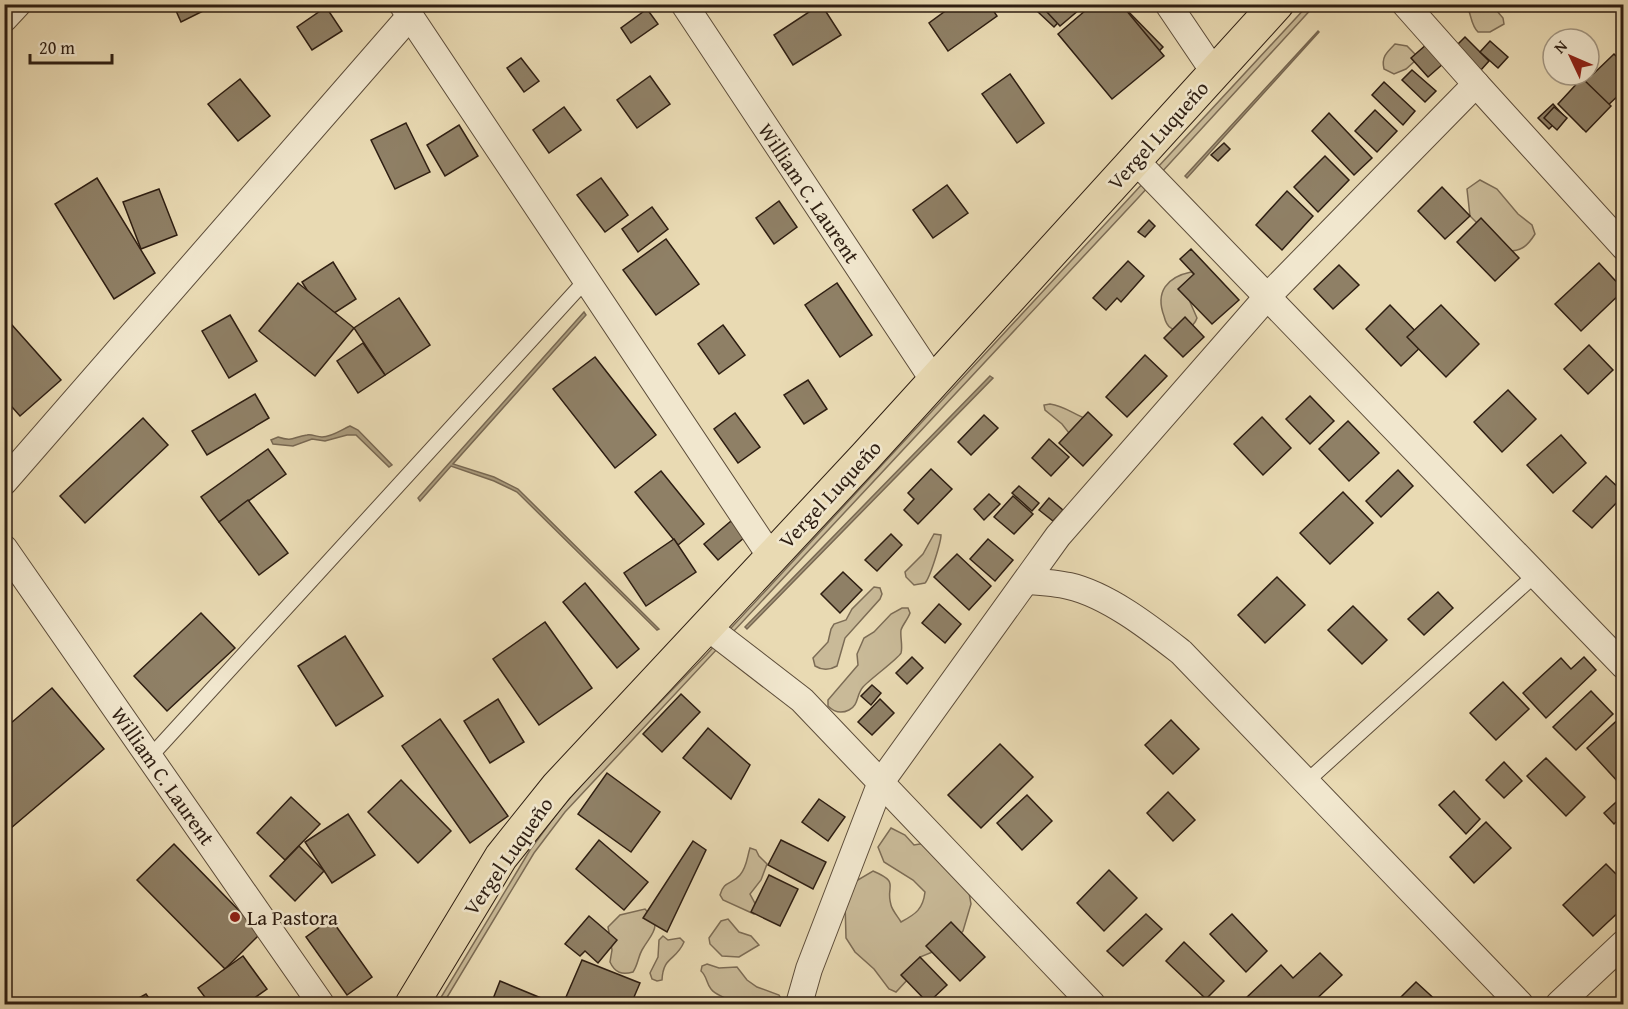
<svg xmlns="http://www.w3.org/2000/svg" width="1628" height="1009" font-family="'Gentium Book Plus',serif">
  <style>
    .green { fill: #c9ba98; stroke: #7c6c55; stroke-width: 1.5 }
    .water { fill: #a99a7c; stroke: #786852; stroke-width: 1.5 }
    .building { fill: #8f8066; stroke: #2e1e12; stroke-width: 1.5 }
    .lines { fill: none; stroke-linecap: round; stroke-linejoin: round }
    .lane-casing { stroke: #5d4d3a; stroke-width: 16 }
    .street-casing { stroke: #5d4d3a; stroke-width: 28 }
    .primary-casing { stroke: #2e1e12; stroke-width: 35 }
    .lane { stroke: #f1e7ce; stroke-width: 14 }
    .street { stroke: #f1e7ce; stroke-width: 26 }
    .primary { stroke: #e9dab3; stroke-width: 33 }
    .poi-dot { fill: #8f2418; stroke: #f1e7ce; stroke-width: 2 }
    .labels { text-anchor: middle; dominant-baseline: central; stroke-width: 5; stroke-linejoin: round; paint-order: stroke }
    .street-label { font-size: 21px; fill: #2e1e12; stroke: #f1e7ce }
    .poi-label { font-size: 21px; fill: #2e1e12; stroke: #f1e7ce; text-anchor: start }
  </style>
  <rect width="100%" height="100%" fill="#e9dab3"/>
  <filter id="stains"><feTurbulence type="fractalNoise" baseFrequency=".00333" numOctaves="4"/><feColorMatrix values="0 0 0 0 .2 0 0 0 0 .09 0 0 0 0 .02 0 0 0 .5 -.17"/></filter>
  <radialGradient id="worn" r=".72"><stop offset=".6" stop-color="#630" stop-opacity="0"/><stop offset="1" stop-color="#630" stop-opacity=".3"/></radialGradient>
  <g class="green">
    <path d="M1308,5H1315L1138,198L565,812L534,853L443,1004H437L530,850L561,808L602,762L706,655Z"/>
    <path d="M1466,5H1478L1482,9L1497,11L1503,18L1504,24L1490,32H1478C1470,24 1472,14 1466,5Z"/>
    <path d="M1395,44L1407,46L1415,54L1416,60L1406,69L1394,74L1384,69C1381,57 1387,52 1395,44Z"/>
    <path d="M1480,180L1497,189L1518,214L1532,225L1535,234C1527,247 1520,252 1505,251L1470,216L1467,189Z"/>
    <path d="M1191,272L1197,275L1190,302L1197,318C1194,327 1180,336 1171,328C1167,326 1165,320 1164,316C1155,292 1167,277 1191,272Z"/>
    <path d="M1050,404C1066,406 1075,416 1090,420L1069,433L1062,424L1045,410L1044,405Z"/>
    <path d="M934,534L941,535C941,542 930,578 925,583L914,585L906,577L905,572L923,554Z"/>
    <path d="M874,587L880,588L882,594L880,599L845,638L837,666C830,670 823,671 815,666L813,658L828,642L831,629L834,624L846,620L852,609Z"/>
    <path d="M902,608H908L910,613C908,619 903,624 901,630C900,637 903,646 901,653C899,658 869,680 863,687C856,695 859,705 849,710C841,714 834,712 828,706V700L858,665L857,654L864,638L874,632L891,614Z"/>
    <path d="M891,828L905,835L914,845L926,843L967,881L971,904L963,931L952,944L920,957L909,978L896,992L889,989L874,969L855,952L846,938L845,902L851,884L873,871C901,883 885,885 891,905C892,910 898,917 901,922C916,914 923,909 925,892L913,880L884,862L878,847Z"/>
    <path d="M750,848L756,850L759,856L767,864L761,880L750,894L758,909L754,914L723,900L720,895C724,880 732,885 740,875C747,867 747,857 750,848Z"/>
    <path d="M645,909C663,928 653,931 642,950C638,957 638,965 633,972C622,975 615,973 610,962L612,950L608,927L620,915Z"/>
    <path d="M728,919L739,932L751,936L759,945L739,957L722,956L710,944L709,938L721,921Z"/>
    <path d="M663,936L668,940L680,938L684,942C676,961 663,956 662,980L657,981L652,979L650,973L658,957L659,940Z"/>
    <path d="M707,964L719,968L737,967L747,980L757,987L779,995L784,1004H731C726,995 717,997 711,989C706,983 707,976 701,971L702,966Z"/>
  </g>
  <g class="water">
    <path d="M1318,31L1319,32L1187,178L1185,176Z"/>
    <path d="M584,312L586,315L453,464L494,477L518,489L659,629L657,630L517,492L494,481L451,466L420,501L418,498Z"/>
    <path d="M990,376L993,378L747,629L745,627Z"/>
    <path d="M350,426L358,430L392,465L389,467L356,435H347L325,441L312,439L293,446L273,444L271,440L278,437C293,442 293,437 307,435C312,434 317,437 322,437C332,437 341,430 350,426Z"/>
  </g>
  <g class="building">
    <path d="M173,4H210L211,7L181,22Z"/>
    <path d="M821,4L841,35L793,65L774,35Z"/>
    <path d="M955,4H989L997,16L948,51L929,23Z"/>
    <path d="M1044,4H1075V5L1054,27L1038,12Z"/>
    <path d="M1053,4H1086L1060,26L1046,11Z"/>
    <path d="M1092,4H1121L1163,47L1120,91L1063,34Z"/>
    <path d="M1093,4H1121L1164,56L1112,99L1058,34Z"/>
    <path d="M326,7L342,31L312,50L297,27Z"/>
    <path d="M647,9L658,24L631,43L621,28Z"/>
    <path d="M1465,37L1489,61L1481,70L1457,45Z"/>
    <path d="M1490,41L1508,57L1498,68L1480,52Z"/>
    <path d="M1427,44L1444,63L1428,77L1411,58Z"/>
    <path d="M1614,54L1624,64V90L1583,129L1561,105Z"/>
    <path d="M521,58L539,81L524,92L507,68Z"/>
    <path d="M1412,70L1436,91L1425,102L1402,80Z"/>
    <path d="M1010,74L1044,123L1017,143L982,94Z"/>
    <path d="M650,76L670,104L637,128L617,100Z"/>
    <path d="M1582,78L1611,106L1586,132L1558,104Z"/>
    <path d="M240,79L270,116L238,141L208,104Z"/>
    <path d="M1384,82L1415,111L1403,125L1372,95Z"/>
    <path d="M1553,104L1563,115L1549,129L1538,118Z"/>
    <path d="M564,107L581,130L549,153L533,130Z"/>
    <path d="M1554,107L1567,118L1557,130L1544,118Z"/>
    <path d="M1375,110L1397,131L1377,152L1355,131Z"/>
    <path d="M1329,113L1372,158L1354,175L1312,131Z"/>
    <path d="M406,123L430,172L395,189L371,140Z"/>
    <path d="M459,125L478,156L445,176L427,145Z"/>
    <path d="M1224,143L1230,149L1218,161L1211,155Z"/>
    <path d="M1325,156L1349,180L1318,212L1294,187Z"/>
    <path d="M97,178L155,273L114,299L55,204Z"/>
    <path d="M601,178L628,215L605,232L577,195Z"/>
    <path d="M947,185L968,213L933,238L913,210Z"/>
    <path d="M1442,187L1470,216L1445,239L1418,211Z"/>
    <path d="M159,189L177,235L141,249L123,202Z"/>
    <path d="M1287,191L1313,216L1282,250L1256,225Z"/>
    <path d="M779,201L797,227L774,244L756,218Z"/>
    <path d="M652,207L668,229L638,252L622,229Z"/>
    <path d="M1481,218L1519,258L1495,281L1457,242Z"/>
    <path d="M1149,220L1155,226L1145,237L1138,232Z"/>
    <path d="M666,239L699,284L656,315L623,270Z"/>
    <path d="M1191,249L1239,300L1212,324L1178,289L1194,274L1180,259Z"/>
    <path d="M1128,261L1144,276L1121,302L1117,298L1106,310L1093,298Z"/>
    <path d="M333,262L356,299L325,319L302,282Z"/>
    <path d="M1599,263L1624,290L1581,331L1555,304Z"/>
    <path d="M1339,265L1359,285L1333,309L1314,289Z"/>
    <path d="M298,283L354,328L315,376L259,331Z"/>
    <path d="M837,283L872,335L840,357L805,305Z"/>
    <path d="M399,298L430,345L385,375L354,328Z"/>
    <path d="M1390,305L1426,342L1401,366L1366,329Z"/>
    <path d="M1441,305L1479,344L1446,377L1407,337Z"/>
    <path d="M230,315L257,361L229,378L202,331Z"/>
    <path d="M4,316L61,380L20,416L4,398Z"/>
    <path d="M1185,317L1204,337L1183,357L1164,338Z"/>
    <path d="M723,325L745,355L719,374L698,344Z"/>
    <path d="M363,343L385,375L358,393L337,361Z"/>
    <path d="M1589,345L1613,370L1588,394L1564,369Z"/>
    <path d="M1145,355L1167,376L1127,417L1106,397Z"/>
    <path d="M595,357L656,435L615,468L553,389Z"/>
    <path d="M808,380L827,409L804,424L784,395Z"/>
    <path d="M1508,390L1536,419L1502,452L1474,422Z"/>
    <path d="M255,394L269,418L207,455L192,431Z"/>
    <path d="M1310,396L1334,421L1310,444L1286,419Z"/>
    <path d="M1088,412L1112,435L1083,466L1059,443Z"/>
    <path d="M735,413L760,447L738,463L714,429Z"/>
    <path d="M984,415L998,428L971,455L958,442Z"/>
    <path d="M1262,417L1291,448L1263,475L1234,444Z"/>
    <path d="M143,418L168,445L85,523L60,496Z"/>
    <path d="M1348,421L1379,453L1349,481L1319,449Z"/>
    <path d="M1561,435L1586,463L1553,493L1527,465Z"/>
    <path d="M1049,439L1069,457L1051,476L1032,458Z"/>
    <path d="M268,449L286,474L219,522L201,497Z"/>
    <path d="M931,469L952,489L918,524L904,510L914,499L908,493Z"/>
    <path d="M1398,470L1413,486L1381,517L1366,501Z"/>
    <path d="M661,471L704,524L678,545L635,492Z"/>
    <path d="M1606,476L1624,493V495L1592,528L1573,511Z"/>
    <path d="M1019,486L1039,503L1032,511L1012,493Z"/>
    <path d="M1343,492L1373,523L1330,564L1300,533Z"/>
    <path d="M989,494L1000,504L984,520L974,509Z"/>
    <path d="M1013,496L1033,514L1014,534L994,517Z"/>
    <path d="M1049,498L1063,510L1053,521L1039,510Z"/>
    <path d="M248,500L288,553L259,575L219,522Z"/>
    <path d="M731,521L745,537L718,560L704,544Z"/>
    <path d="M891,534L902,545L877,571L865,560Z"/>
    <path d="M674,539L696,572L646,606L624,573Z"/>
    <path d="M988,539L1013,560L995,581L970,559Z"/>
    <path d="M957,554L991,586L969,610L934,577Z"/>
    <path d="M843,572L862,590L840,613L821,594Z"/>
    <path d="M1277,577L1305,605L1265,643L1238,615Z"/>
    <path d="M585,583L639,649L617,668L563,602Z"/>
    <path d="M1438,592L1453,608L1424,635L1408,619Z"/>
    <path d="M939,604L961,624L945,643L922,623Z"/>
    <path d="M1353,606L1387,640L1362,664L1328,630Z"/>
    <path d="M201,613L235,648L167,711L134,676Z"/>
    <path d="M545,622L592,688L539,725L493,659Z"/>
    <path d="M345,636L383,696L336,726L298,666Z"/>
    <path d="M912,657L923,668L907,684L896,673Z"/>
    <path d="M1584,657L1596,670L1546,718L1523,693L1561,658L1571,669Z"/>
    <path d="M1503,682L1529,709L1496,740L1470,713Z"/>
    <path d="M872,685L881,693L871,705L861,696Z"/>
    <path d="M52,688L104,749L4,834V729Z"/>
    <path d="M1591,691L1613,714L1576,750L1553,727Z"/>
    <path d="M681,694L700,712L662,752L643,734Z"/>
    <path d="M498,699L524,742L490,763L464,721Z"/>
    <path d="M880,699L894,713L872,735L858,722Z"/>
    <path d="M1624,714V779L1619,783L1587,748Z"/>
    <path d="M440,719L508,816L470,843L402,746Z"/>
    <path d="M1171,720L1199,749L1173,774L1145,745Z"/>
    <path d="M708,728L750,765L731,799L683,758Z"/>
    <path d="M1000,744L1033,777L981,828L948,795Z"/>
    <path d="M1546,758L1585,797L1566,816L1527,776Z"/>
    <path d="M1504,762L1522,781L1504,798L1486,780Z"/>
    <path d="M607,773L660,812L631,852L578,814Z"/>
    <path d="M401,780L451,831L418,863L368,812Z"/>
    <path d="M1454,791L1480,819L1466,834L1439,805Z"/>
    <path d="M1168,792L1195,820L1173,841L1147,813Z"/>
    <path d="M1027,795L1052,821L1022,850L997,823Z"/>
    <path d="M1624,795V822L1620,818L1614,824L1604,813Z"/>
    <path d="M291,797L320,824L285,860L257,833Z"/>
    <path d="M819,799L845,817L828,841L802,822Z"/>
    <path d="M348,814L375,855L332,883L305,842Z"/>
    <path d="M1486,822L1511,848L1474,883L1450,857Z"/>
    <path d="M599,840L648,882L624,910L576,869Z"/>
    <path d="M781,840L826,862L813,889L768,865Z"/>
    <path d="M693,841L706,850L667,932L643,918Z"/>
    <path d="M174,844L261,933L225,969L137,880Z"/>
    <path d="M299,846L324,871L295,901L270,876Z"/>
    <path d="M1606,864L1624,882V907L1593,936L1563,905Z"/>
    <path d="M1109,870L1137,898L1104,931L1077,903Z"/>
    <path d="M769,875L798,889L780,926L751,912Z"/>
    <path d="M1146,914L1162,929L1123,966L1107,951Z"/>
    <path d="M1232,914L1267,951L1246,972L1210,934Z"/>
    <path d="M589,916L617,940L598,963L585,951L580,956L565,944Z"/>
    <path d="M331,919L372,977L347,995L306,937Z"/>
    <path d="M951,922L985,957L960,981L926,946Z"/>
    <path d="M1184,942L1224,981L1206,999L1166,961Z"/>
    <path d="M1320,953L1342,975L1311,1004H1251L1245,999L1281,965L1293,978Z"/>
    <path d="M243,956L267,989L246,1004H210L198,988Z"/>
    <path d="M920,957L947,985L928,1003L901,975Z"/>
    <path d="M582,960L640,983L631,1004H563Z"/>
    <path d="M500,981L541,998L538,1004H491Z"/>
    <path d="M1416,982L1440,1004H1394Z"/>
    <path d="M146,994L153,1004H128Z"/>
  </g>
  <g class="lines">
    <defs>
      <g id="lane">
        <path d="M149,758L586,280"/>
        <path d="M1306,782L1535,575"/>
      </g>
      <g id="street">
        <path d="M402,4L771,557"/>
        <path d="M684,4L934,381"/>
        <path d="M1168,4L1214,72"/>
        <path d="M4,19L18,4"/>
        <path d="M1476,84L1624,247"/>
        <path d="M1136,161L1624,666"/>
        <path d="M4,482L410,16"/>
        <path d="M4,548L321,1004"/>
        <path d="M1027,581C1041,582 1056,583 1069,586C1108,595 1150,628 1181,652L1520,1004"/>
        <path d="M706,626L802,700L1092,1004"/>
        <path d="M799,1004L809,969L881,782L1058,536L1267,297L1476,84L1405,4"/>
        <path d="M1559,1004L1624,943"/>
      </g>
      <path id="primary" d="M412,1004L501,857L557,787L865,457L1277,4"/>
    </defs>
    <use href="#lane" class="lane-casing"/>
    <use href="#street" class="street-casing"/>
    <use href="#primary" class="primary-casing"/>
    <use href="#lane" class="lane"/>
    <use href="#street" class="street"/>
    <use href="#primary" class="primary"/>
  </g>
  <circle class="poi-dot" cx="235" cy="917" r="6"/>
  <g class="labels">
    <g class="street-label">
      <text transform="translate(1158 135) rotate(-48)">Vergel Luqueño</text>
      <text transform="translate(809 193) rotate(56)">William C. Laurent</text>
      <text transform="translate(830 494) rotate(-47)">Vergel Luqueño</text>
      <text transform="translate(163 776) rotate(55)">William C. Laurent</text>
      <text transform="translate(508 856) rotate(-55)">Vergel Luqueño</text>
    </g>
    <g class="poi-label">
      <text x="247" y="917">La Pastora</text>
    </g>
  </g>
  <rect width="1628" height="1009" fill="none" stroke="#e9dab3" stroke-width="24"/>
  <rect x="6" y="6" width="1616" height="997" fill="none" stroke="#2e1e12" stroke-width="3"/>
  <rect x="12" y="12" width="1604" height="985" fill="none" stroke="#2e1e12" stroke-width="1.5"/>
  <g transform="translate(1571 57) rotate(314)"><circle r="28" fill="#f1e7ce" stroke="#a39783" stroke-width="1.5"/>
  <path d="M0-4.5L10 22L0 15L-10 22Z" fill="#8f2418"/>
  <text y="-9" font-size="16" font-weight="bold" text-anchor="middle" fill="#2e1e12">N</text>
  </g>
  <path d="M30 54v9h82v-9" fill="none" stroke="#2e1e12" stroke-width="3"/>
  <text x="39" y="54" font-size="18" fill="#2e1e12" stroke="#f1e7ce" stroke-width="4.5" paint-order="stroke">20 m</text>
  <rect width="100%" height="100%" filter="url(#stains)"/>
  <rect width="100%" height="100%" fill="url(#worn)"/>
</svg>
